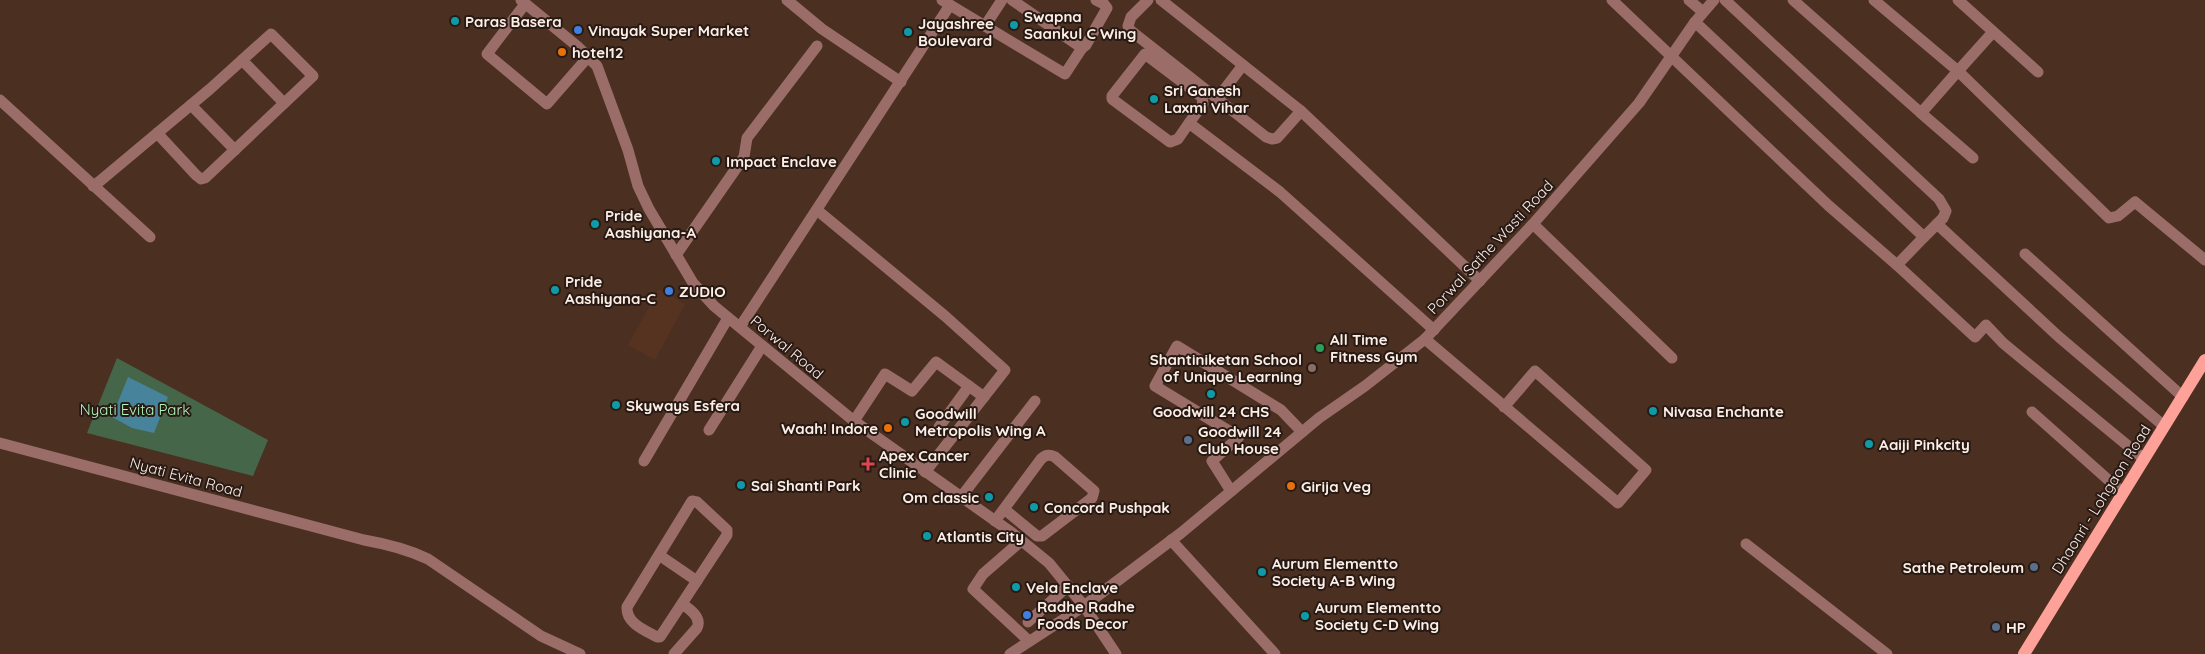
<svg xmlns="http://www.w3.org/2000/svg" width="2205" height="654" font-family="Quicksand,sans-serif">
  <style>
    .built { fill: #563321 }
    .green { fill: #456649 }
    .water { fill: #47849b }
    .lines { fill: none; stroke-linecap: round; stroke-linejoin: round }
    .minor { stroke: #9b6d68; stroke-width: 11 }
    .major { stroke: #fea198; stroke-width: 12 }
    .culture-dot { fill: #0f9aa8; stroke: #271a14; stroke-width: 2 }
    .shop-dot { fill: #3f7fe0; stroke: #271a14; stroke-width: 2 }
    .food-dot { fill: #e8710a; stroke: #271a14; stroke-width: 2 }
    .leisure-dot { fill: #2e9e5b; stroke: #271a14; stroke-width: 2 }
    .education-dot { fill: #8d6e63; stroke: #271a14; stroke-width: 2 }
    .service-dot { fill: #5c6f8a; stroke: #271a14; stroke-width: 2 }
    .health-dot { fill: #e0444e; stroke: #271a14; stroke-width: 2 }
    .labels { text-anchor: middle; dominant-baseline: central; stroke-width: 4; stroke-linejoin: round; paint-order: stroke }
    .poi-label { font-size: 15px; font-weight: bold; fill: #fdeee6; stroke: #271a14; text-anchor: start }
    .street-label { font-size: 15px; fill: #fdeee6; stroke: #271a14 }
    .park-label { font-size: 15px; fill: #b4f6bc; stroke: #271a14 }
  </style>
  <rect width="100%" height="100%" fill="#4b2f20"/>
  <path class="built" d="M659,289L685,304L655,360L628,345Z"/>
  <path class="green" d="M117,358L268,440L253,476L87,433Z"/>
  <path class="water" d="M128,377L168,397L154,433L132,428L112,417Z"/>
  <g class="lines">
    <g class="minor">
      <path d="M521,0L577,46L597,66L628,150L638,186L649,209L693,283L714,306L854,421L1011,532L1049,563L1084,606L1116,654"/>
      <path d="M787,0L822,29L901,82"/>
      <path d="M1012,0L1082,48L1086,45L1107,8L1104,4L1096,0"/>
      <path d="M1148,0L1131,17L1128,26L1130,30L1266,137L1272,139L1277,138L1301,111L1480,281"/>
      <path d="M1161,0L1301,111"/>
      <path d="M1612,0L1829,206L1897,265L1924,237"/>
      <path d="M1689,0L1703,12"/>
      <path d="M1725,0L1939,199L1946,211L1943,218L1937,224"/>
      <path d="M1793,0L1921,113L1958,71L2109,218L2118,216L2135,202L2205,260"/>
      <path d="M1874,0L1958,71L1993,32"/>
      <path d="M1958,0L2038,72"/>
      <path d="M525,4L487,54L547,104L588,57"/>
      <path d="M950,5L985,26L1002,0"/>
      <path d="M1695,22L1924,237L1937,224L2059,337L2164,426"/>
      <path d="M985,26L1065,74L1082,48"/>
      <path d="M242,60L284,103"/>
      <path d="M1217,99L1243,65"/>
      <path d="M0,100L150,237"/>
      <path d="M191,105L235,150"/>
      <path d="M1921,113L1973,158"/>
      <path d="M1189,123L1203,104L1202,97L1145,54L1112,96V99L1170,142L1178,139L1189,123L1280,192L1434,330"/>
      <path d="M93,186L100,181L210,89L271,34L313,76L205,178L201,179L196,175L157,133"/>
      <path d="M817,210L945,316L1005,370L925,472"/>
      <path d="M1533,224L1672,358"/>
      <path d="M2025,254L2183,397"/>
      <path d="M676,255L744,157L747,138L817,46"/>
      <path d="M1897,265L1975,337L1986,325L2003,343L2144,459"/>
      <path d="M740,327L950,5L942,0"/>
      <path d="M1425,339L1618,503L1646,470L1535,371L1504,407"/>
      <path d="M2032,412L2123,493"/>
      <path d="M854,421L885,374L912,391L936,362L984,397"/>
      <path d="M939,427L969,386"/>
      <path d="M709,430L762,346"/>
      <path d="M0,443L364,540C387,544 407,549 428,559L541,636L580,654"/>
      <path d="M644,461L728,318"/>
      <path d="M1231,491L1212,461L1239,437L1155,386L1177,346L1281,410L1302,432"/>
      <path d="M961,497L1035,401"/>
      <path d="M692,501L697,502L727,530V535L660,637H657C644,630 626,623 627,607Z"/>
      <path d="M995,521L1041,459C1045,455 1049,454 1055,457L1094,491L1092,498L1042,536H1037L1004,509"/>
      <path d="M1171,540L1275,654"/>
      <path d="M1021,541L983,574L973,589L1029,641"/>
      <path d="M1746,544L1887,654"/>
      <path d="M659,555L697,581"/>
      <path d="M1028,622L1068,586"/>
      <path d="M674,654L697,628C702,618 690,609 682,604"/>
      <path d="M1010,654L1084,606L1181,533L1319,418L1365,386L1425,339L1533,224L1639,103L1695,22L1714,0"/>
    </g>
    <path class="major" d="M2024,654L2205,360"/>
  </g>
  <g class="culture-dot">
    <circle cx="455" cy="21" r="5"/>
    <circle cx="1014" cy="25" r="5"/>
    <circle cx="908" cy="32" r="5"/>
    <circle cx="1154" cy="99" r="5"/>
    <circle cx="716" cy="161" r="5"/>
    <circle cx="595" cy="224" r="5"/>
    <circle cx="555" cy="290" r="5"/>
    <circle cx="1211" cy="394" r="5"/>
    <circle cx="616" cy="405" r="5"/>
    <circle cx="1653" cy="411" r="5"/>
    <circle cx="905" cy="422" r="5"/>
    <circle cx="1869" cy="444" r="5"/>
    <circle cx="741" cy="485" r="5"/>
    <circle cx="989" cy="497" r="5"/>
    <circle cx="1034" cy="507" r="5"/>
    <circle cx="927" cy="536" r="5"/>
    <circle cx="1262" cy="572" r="5"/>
    <circle cx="1016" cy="587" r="5"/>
    <circle cx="1305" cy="616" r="5"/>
  </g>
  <g class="shop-dot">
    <circle cx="578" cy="30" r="5"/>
    <circle cx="669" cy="291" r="5"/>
    <circle cx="1027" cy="615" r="5"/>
  </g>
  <g class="food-dot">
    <circle cx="562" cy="52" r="5"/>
    <circle cx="888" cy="428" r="5"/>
    <circle cx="1291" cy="486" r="5"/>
  </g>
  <circle class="leisure-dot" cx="1320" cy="348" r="5"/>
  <circle class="education-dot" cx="1312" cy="368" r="5"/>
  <g class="service-dot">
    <circle cx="1188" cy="440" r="5"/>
    <circle cx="2034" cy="567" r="5"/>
    <circle cx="1996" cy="627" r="5"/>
  </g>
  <path class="health-dot" d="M865.5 456.5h5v5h5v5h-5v5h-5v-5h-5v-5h5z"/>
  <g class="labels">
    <g class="poi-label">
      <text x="1024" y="16">Swapna<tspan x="1024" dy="17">Saankul C Wing</tspan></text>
      <text x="465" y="21">Paras Basera</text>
      <text x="918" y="23">Jayashree<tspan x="918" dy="17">Boulevard</tspan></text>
      <text x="588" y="30">Vinayak Super Market</text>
      <text x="572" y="52">hotel12</text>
      <text x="1164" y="90">Sri Ganesh<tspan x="1164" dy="17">Laxmi Vihar</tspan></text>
      <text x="726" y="161">Impact Enclave</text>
      <text x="605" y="215">Pride<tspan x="605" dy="17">Aashiyana-A</tspan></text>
      <text x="565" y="281">Pride<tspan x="565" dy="17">Aashiyana-C</tspan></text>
      <text x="679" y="291">ZUDIO</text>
      <text x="1330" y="339">All Time<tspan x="1330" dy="17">Fitness Gym</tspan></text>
      <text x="1302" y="359" text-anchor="end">Shantiniketan School<tspan x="1302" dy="17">of Unique Learning</tspan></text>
      <text x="626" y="405">Skyways Esfera</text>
      <text x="1211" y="411" text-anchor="middle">Goodwill 24 CHS</text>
      <text x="1663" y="411">Nivasa Enchante</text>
      <text x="915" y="413">Goodwill<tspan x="915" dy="17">Metropolis Wing A</tspan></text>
      <text x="878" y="428" text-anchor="end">Waah! Indore</text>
      <text x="1198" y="431">Goodwill 24<tspan x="1198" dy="17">Club House</tspan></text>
      <text x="1879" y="444">Aaiji Pinkcity</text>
      <text x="879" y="455">Apex Cancer<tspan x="879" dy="17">Clinic</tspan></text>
      <text x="751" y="485">Sai Shanti Park</text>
      <text x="1301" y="486">Girija Veg</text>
      <text x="979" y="497" text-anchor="end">Om classic</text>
      <text x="1044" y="507">Concord Pushpak</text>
      <text x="937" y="536">Atlantis City</text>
      <text x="1272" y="563">Aurum Elementto<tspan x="1272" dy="17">Society A-B Wing</tspan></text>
      <text x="2024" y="567" text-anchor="end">Sathe Petroleum</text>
      <text x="1026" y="587">Vela Enclave</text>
      <text x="1037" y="606">Radhe Radhe<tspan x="1037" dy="17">Foods Decor</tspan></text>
      <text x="1315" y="607">Aurum Elementto<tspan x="1315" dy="17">Society C-D Wing</tspan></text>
      <text x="2006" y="627">HP</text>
    </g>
    <g class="street-label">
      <text transform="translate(1490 247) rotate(-47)">Porwal Sathe Wasti Road</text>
      <text transform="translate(787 347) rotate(40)">Porwal Road</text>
      <text transform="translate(186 477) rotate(15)">Nyati Evita Road</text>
      <text transform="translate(2101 499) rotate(-58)">Dhaonri - Lohgaon Road</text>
    </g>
    <g class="park-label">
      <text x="135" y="409">Nyati Evita Park</text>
    </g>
  </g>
</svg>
